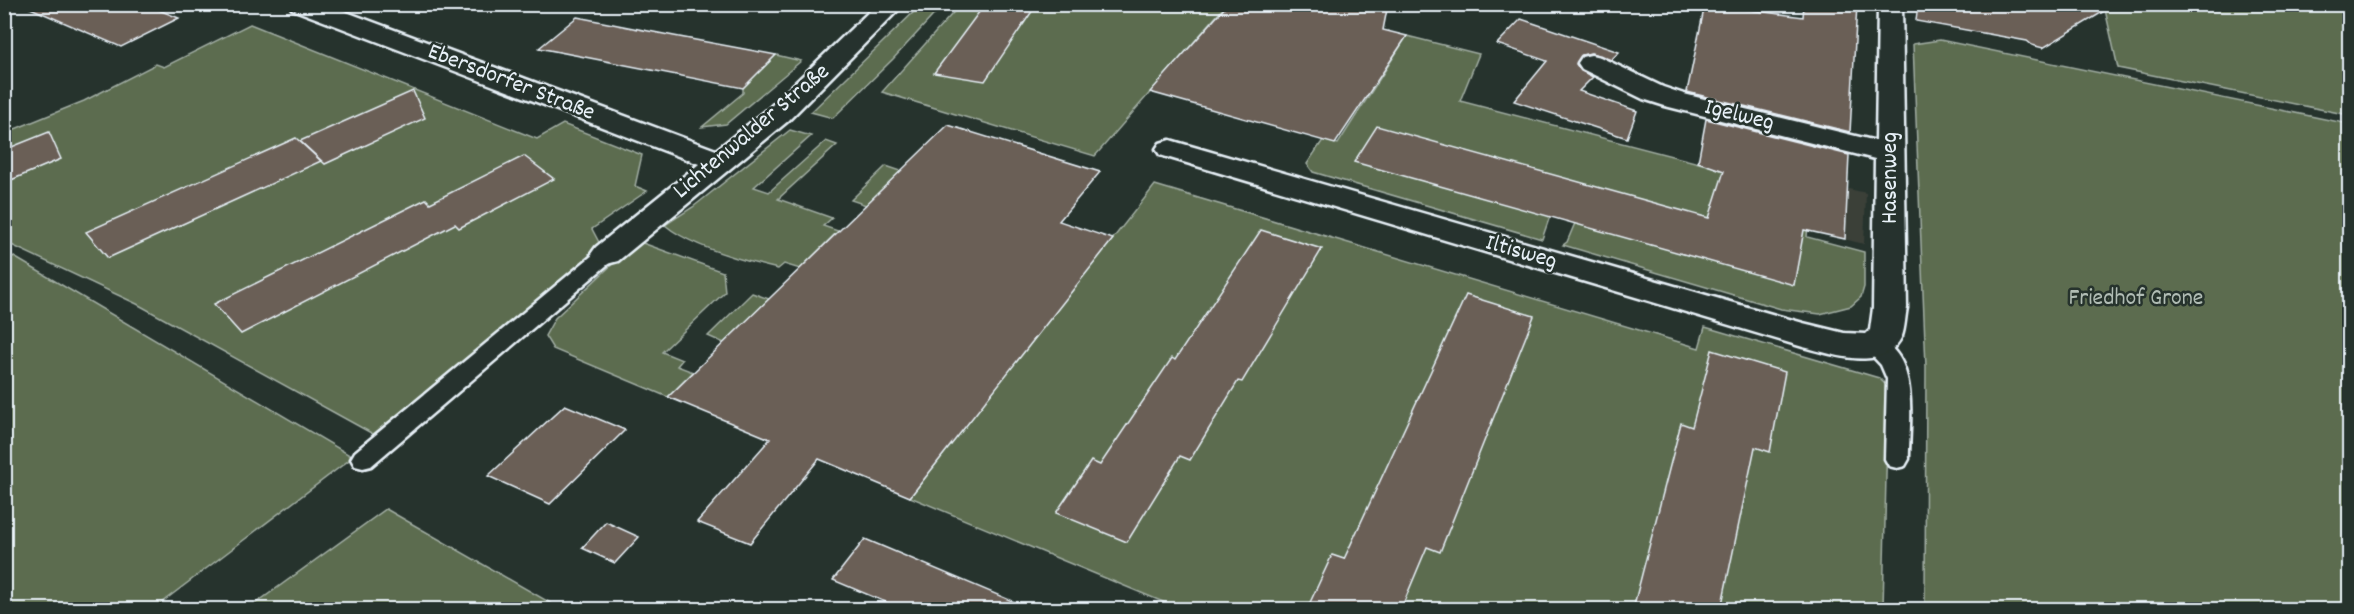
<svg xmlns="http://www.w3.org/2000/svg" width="2354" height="614" font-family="Dekko,sans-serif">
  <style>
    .built { fill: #3a4039 }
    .green { fill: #5b6c4f; stroke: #a2aea4; stroke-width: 1.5 }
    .building { fill: #6a5e56; stroke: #e8f1f8; stroke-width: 1.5 }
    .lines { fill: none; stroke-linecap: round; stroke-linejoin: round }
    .lane-casing { stroke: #e8f1f8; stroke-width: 5 }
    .street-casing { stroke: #e8f1f8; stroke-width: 5 }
    .lane { fill: #26332d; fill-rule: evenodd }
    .street { fill: #26332d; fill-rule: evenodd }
    .labels { text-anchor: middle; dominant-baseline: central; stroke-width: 5; stroke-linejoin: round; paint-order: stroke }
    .street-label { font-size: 24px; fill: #e8f1f8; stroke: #26332d }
    .park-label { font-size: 24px; fill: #b0bcb4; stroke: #26332d }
  </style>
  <rect width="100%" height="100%" fill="#26332d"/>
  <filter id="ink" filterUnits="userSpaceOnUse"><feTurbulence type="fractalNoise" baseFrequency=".0167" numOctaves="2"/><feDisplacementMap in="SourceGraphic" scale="12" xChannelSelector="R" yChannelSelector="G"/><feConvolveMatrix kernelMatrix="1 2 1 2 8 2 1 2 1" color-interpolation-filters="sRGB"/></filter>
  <g filter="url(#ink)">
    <path class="built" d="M1810,180L1866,193L1864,244L1806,230Z"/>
    <g class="green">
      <path d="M921,5H943L893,59L833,118L811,112Z"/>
      <path d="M960,5H1226L1095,156L882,92Z"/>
      <path d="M2104,5H2349V115L2118,68Z"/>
      <path d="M250,24L537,139L563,124L642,155L635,186L647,191L592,229L602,248L514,322L373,434L137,304L5,242V133L84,101L156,64L164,67Z"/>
      <path d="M1407,36L1479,54L1460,101L1810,192L1807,237L1864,252V287L1861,297L1851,306L1820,314L1781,309L1563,245L1567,242L1575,223L1550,216L1542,239L1313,172L1307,164L1323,140L1338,144Z"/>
      <path d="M1940,40L2349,124V609H1925L1926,367L1913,44Z"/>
      <path d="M776,55L801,61L726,124L702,127L743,93V88Z"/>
      <path d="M790,130L811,136L754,187L769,192L826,141L837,145L778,199L832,218L823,226L838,231L800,269L784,264L778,269C744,261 691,247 665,225L693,207Z"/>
      <path d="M886,166L901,171L866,205L851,200Z"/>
      <path d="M1155,185L1699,348L1705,327L1879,378L1888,387L1883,609H1180L910,497Z"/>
      <path d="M637,241L723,272L725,292L662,352L682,360L677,366L693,372L668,397L553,349L545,336L555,318Z"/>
      <path d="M4,251L353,457L153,609H5Z"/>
      <path d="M752,293L769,299L724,343L708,336Z"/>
      <path d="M386,509L561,609H248Z"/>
    </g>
    <g class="building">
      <path d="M21,4H144L179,18L121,47Z"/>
      <path d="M985,4H1037L985,81L934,73Z"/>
      <path d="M1228,4H1388L1383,30L1407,36L1335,144L1150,92Z"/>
      <path d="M1705,4L1803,17L1804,4H1857L1850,132L1687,92Z"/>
      <path d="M1918,4H2116L2043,48L2032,45L2027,41L1916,21Z"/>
      <path d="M577,17L674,36L776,55L743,88L539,48Z"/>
      <path d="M1521,19L1619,52L1611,60L1591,53L1582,55L1576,64L1581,71L1593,77L1579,91L1637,111L1627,138L1514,101L1547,61L1497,44Z"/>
      <path d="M413,91L425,118L325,164L300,141Z"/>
      <path d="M1706,119L1849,155L1845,239L1804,230L1794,285L1354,162L1377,126L1709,218L1724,171L1698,162Z"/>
      <path d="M948,125L1100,172L1059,221L1113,239L910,497L819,459L750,543L697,522L770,439L668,397Z"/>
      <path d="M49,132L61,159L4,183V150Z"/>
      <path d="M296,138L321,161L108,258L86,232Z"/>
      <path d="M524,156L554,179L459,228L455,224L241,334L214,304L426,199L430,203Z"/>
      <path d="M1261,230L1322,249L1242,382L1238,381L1190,460L1180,456L1127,542L1056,513L1091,461L1100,465L1172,358L1175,360Z"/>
      <path d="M1466,295L1534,316L1440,552L1427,547L1401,609H1307L1332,555L1344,559Z"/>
      <path d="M1712,350L1785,372L1770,452L1755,447L1721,609H1633L1681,423L1692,427Z"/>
      <path d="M565,405L625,430L550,504L488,476Z"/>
      <path d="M606,522L639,537L615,563L582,548Z"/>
      <path d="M865,539L1031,609H902L833,580Z"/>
    </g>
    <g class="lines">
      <defs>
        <g id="lane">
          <path d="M607,247L614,249L617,254L614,259L371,466L363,468L355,466L351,459L355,452L600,249Z"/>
          <path d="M1874,338C1921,352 1909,422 1909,459L1905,466L1897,468L1889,466L1885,459L1887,379L1881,365L1863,346L1866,341Z"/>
        </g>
        <g id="street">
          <path d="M289,4H325L716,150L768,109L877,4H904L788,121L618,261L607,264L596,261L591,254L596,247L699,164L292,9Z"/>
          <path d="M1878,4H1902L1907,308C1905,317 1905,328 1902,336C1884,374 1833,354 1803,347L1160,155L1156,149L1160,143L1170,140L1180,143L1803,323L1844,333L1866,334L1870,330L1873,308L1875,159L1665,106L1643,99L1582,69L1578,63L1582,57L1591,55L1600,57L1663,87L1684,94L1876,141Z"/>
        </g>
      </defs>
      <use href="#lane" class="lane-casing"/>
      <use href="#street" class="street-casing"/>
      <use href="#lane" class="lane"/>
      <use href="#street" class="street"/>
    </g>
  </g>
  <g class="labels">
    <g class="street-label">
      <text transform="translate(511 83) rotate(21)">Ebersdorfer Straße</text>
      <text transform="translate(1739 116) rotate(14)">Igelweg</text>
      <text transform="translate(752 132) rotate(-40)">Lichtenwalder Straße</text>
      <text transform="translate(1891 178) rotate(-90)">Hasenweg</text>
      <text transform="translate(1521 253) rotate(16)">Iltisweg</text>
    </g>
    <g class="park-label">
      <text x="2136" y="299">Friedhof Grone</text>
    </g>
  </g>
  <rect width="2354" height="614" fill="none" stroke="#26332d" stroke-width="24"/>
  <rect x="12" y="12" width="2330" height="590" fill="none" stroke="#e8f1f8" stroke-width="2" filter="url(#ink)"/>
</svg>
